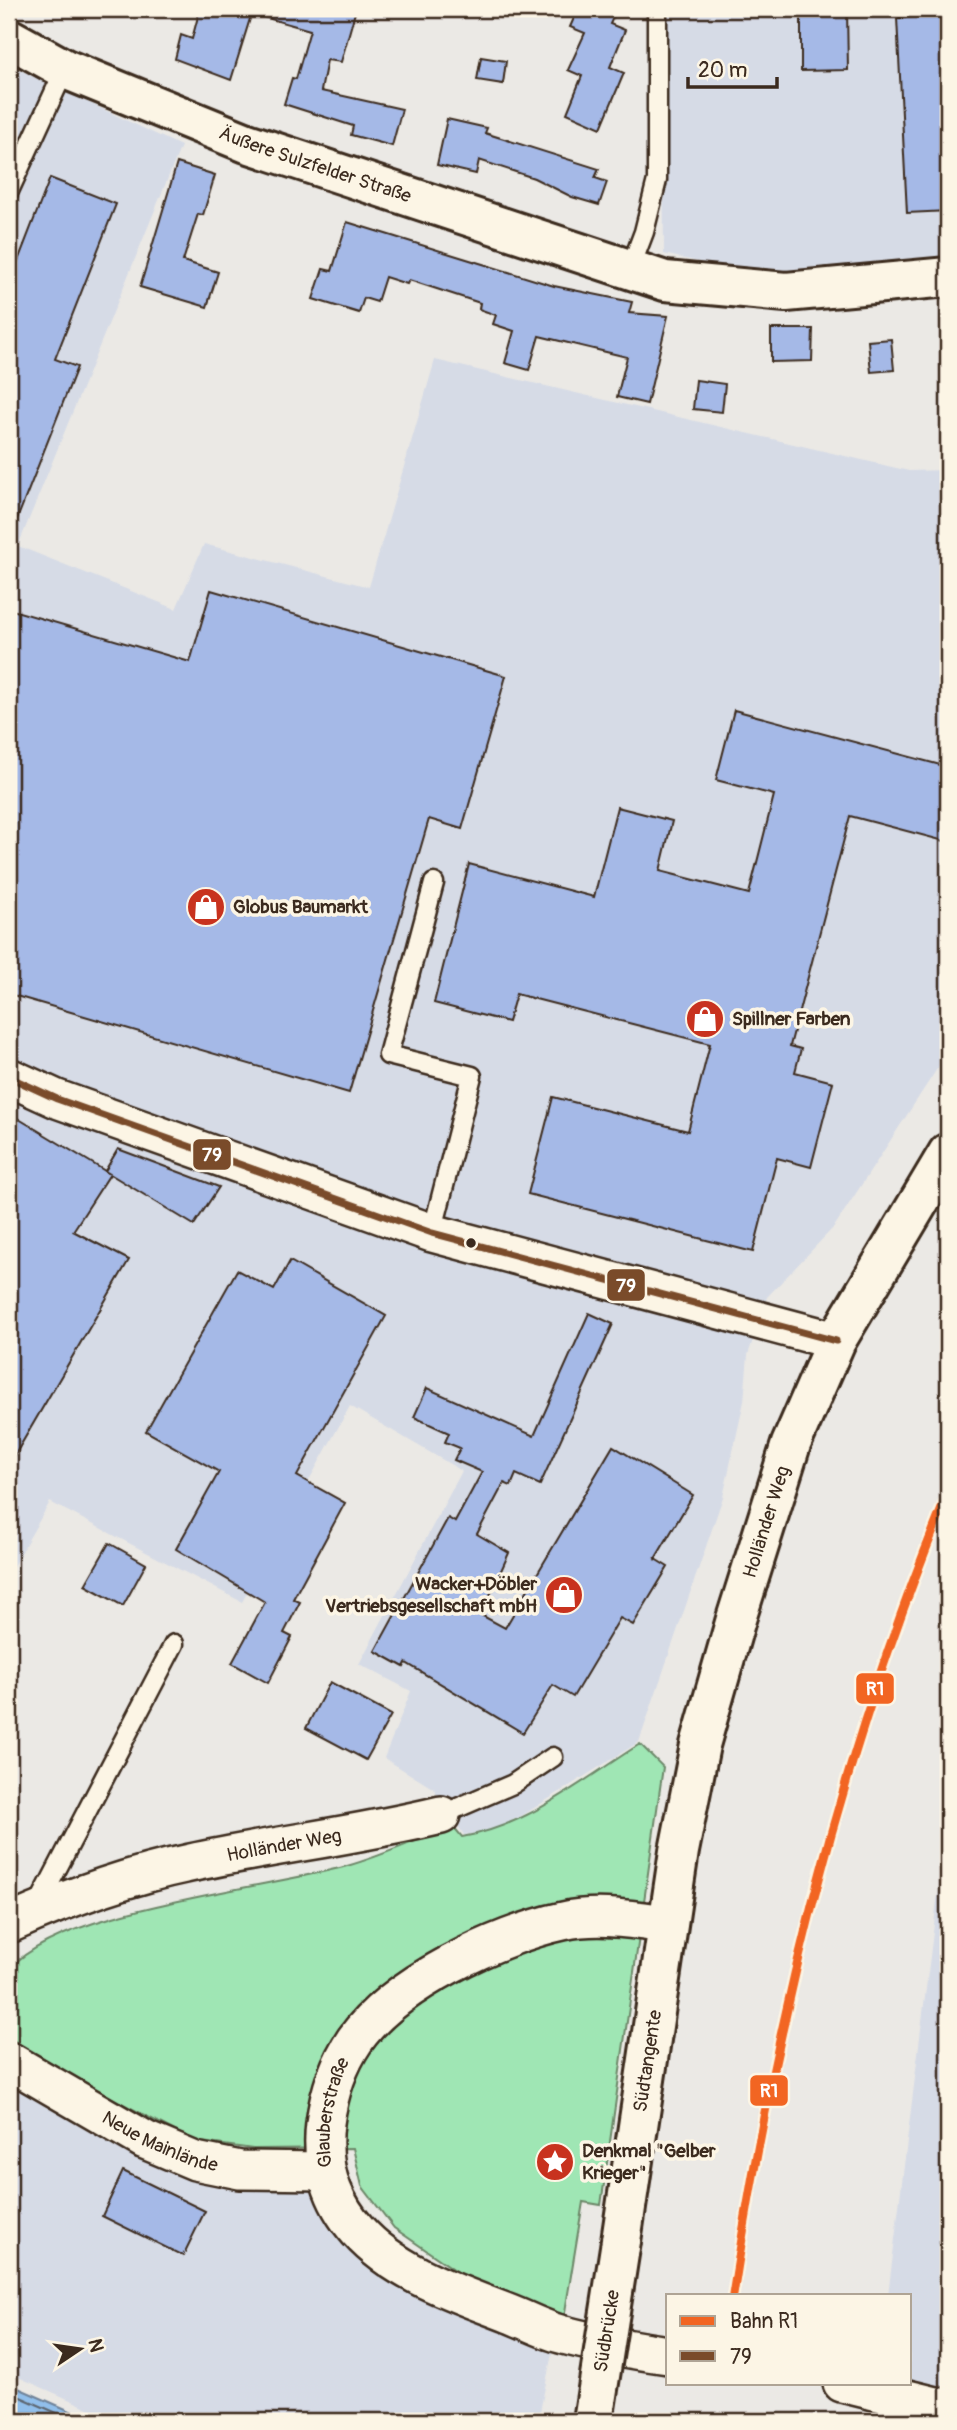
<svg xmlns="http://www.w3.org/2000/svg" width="957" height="2430" font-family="Pangolin,sans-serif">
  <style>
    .built { fill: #d6dbe6 }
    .green { fill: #9fe6b4; stroke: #6d8869; stroke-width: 2 }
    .water { fill: #91bfeb; stroke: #6f8399; stroke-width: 2 }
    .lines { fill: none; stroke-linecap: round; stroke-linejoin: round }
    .shore { stroke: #5d6670; stroke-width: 2 }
    .building { fill: #a5b9e7; stroke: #3b2a1e; stroke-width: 2 }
    .service-casing { stroke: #3b2a1e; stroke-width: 23 }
    .minor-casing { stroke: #3b2a1e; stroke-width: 42 }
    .secondary-casing { stroke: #3b2a1e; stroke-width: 44 }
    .service { stroke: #fcf5e5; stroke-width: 18 }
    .minor { stroke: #fcf5e5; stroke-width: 37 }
    .secondary { stroke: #fcf5e5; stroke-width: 38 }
    .secondary-bridge-casing { stroke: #3b2a1e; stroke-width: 44; stroke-linecap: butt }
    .secondary-bridge { stroke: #fcf5e5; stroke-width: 38 }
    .bus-1-casing { stroke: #fcf5e5; stroke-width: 12 }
    .bus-1 { stroke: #7a4b2a; stroke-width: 7 }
    .rail-1-casing { stroke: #fcf5e5; stroke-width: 14 }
    .rail-1 { stroke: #f26522; stroke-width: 9 }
    .bus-dot { fill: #3b2a1e; stroke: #fcf5e5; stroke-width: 2.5 }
    .labels { text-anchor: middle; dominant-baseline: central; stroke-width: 7; stroke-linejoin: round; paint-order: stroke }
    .street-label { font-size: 19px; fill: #3b2a1e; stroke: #fcf5e5 }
    .poi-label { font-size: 19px; font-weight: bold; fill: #3b2a1e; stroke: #fcf5e5; text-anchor: start }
    .line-badge { stroke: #fcf5e5; stroke-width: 2.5 }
    .badge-label { font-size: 19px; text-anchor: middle; font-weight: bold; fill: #fff }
  </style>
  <rect width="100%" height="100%" fill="#ebe9e5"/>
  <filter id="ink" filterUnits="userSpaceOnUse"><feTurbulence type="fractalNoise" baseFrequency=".0143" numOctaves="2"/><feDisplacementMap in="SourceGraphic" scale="14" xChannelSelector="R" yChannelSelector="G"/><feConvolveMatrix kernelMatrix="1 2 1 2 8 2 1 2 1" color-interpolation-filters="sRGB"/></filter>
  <g filter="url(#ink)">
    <g class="built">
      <path d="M662,9H948V264L781,281L664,254Z"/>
      <path d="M9,65L181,146L18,546L176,609L204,544L369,587L435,360L909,471L948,470V1052L834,1227L767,1297L748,1355L744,1401L723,1497L639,1742L523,1815L492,1831L464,1835L434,1789L384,1758L411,1691L359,1664L462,1471L350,1406L242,1602L50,1502L9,1573Z"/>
      <path d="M948,1856V2393L910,2381V2295H888L937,1900Z"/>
      <path d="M9,2078L145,2155L315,2182L362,2252L553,2349L538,2421H118L9,2373Z"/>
    </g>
    <path class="green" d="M640,1744L663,1767L601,2205L583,2202L564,2318L477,2285L394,2228L362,2186L353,2148L253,2149L194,2141L54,2068L9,2037V1969C63,1908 264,1889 347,1866C383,1856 418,1839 453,1826L462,1837C528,1826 584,1779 640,1744Z"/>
    <path class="water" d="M9,2384L93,2421H9Z"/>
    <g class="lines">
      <path class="shore" d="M9,2392L75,2421"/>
    </g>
    <g class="building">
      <path d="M200,9H253L231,80L175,59L181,35L192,39Z"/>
      <path d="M261,9H356L341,62L327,60L321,91L402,109L392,146L351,135L353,126L284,104L292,78L296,79L310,30L260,16Z"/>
      <path d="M578,9H617L610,24L625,30L610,67L624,73L601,128L567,113L582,76L568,70L585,33L570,27Z"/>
      <path d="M801,9H847L848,70L801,71Z"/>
      <path d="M948,15V211L907,213L897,18Z"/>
      <path d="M481,57L506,61L503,84L477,80Z"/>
      <path d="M447,119L487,128L485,133L599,169L595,178L607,182L599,205L572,197L534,178L479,160L476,174L437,165Z"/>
      <path d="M177,163L215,175L203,215L198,214L183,261L218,272L207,307L140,287Z"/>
      <path d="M50,178L116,204L55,359L77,367L10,537L9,284Z"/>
      <path d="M347,222L554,286L632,302L629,313L668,316L647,404L617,397L627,357L539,336L529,370L505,363L514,331L493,324L496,315L479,309L480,303L409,280L407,284L385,277L377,302L364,298L359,313L313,299L323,269L332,271Z"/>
      <path d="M771,329H813L812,361L771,362Z"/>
      <path d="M891,339L894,370L871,372L868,341Z"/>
      <path d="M696,380L725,384L722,412L693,409Z"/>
      <path d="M211,590L506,676L462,829L429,819L349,1093L9,994V609L190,662Z"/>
      <path d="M734,710L948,767V842L850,816L790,1046L801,1049L795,1072L833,1082L811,1167L777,1158L753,1252L528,1194L553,1097L688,1131L710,1044L516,994L508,1022L434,1003L469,864L594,897L617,807L672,821L660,871L749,894L774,795L716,780Z"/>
      <path d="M9,1113L110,1174L73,1231L129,1260L9,1465Z"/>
      <path d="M118,1149L219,1187L194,1225L105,1171Z"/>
      <path d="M290,1261L386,1316L297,1476L345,1503L293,1599L300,1602L284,1633L292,1637L268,1683L232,1663L265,1602L176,1549L219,1472L146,1431L237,1270L274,1290Z"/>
      <path d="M589,1313L613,1324L540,1485L516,1474L511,1486L504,1483L477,1534L509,1553L481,1615L505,1628L613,1446L693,1495L655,1559L668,1567L633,1625L620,1618L573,1697L553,1685L523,1733L406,1663L404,1667L375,1651L448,1518L455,1522L482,1472L454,1460L460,1448L445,1442L449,1433L414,1417L427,1388L534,1436Z"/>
      <path d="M109,1543L146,1564L123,1606L85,1585Z"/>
      <path d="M330,1682L391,1715L366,1760L306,1728Z"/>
      <path d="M123,2171L205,2211L183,2256L102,2216Z"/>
    </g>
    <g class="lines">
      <defs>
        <g id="service">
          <path d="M9,191L65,69"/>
          <path d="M630,269L644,232L657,180V9"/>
          <path d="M432,1233L472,1076L388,1055L434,883"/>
          <path d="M441,1815L513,1784L553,1757"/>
          <path d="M36,1909L174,1644"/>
        </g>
        <g id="minor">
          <path d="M9,1077L57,1099L432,1233L836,1341"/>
          <path id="s1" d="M9,1924C67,1898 127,1876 190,1863C274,1845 358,1835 441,1815"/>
          <path id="s2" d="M9,2061L145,2140L195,2161L240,2170L325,2171"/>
          <path id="s3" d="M668,2355C634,2350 598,2344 564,2335C546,2331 528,2321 510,2314C459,2294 396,2274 358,2231C331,2201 320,2163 325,2123C329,2093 338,2065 355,2040C394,1984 498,1935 563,1921C599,1913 633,1920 668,1924"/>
          <path d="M842,2383L948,2409"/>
        </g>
        <g id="secondary">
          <path id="s4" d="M9,38L65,69L247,143L665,281L786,292L948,277"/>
          <path id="s5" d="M621,2241L679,1851L700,1745L736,1619L791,1444L836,1341L948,1153"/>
        </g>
      </defs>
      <use href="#service" class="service-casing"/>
      <use href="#minor" class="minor-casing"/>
      <use href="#secondary" class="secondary-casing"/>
      <use href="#service" class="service"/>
      <use href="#minor" class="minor"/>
      <use href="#secondary" class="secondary"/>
      <defs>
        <g id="secondary-bridge">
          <path id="s6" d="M593,2421L621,2241"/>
        </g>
      </defs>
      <use href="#secondary-bridge" class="secondary-bridge-casing"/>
      <use href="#secondary-bridge" class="secondary-bridge"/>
      <defs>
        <path id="bus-1" d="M9,1077L57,1099L432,1233L836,1341"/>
      </defs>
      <use href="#bus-1" class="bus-1-casing"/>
      <use href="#bus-1" class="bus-1"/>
      <defs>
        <path id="rail-1" d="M733,2295C775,2021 841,1751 948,1494"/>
      </defs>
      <use href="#rail-1" class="rail-1-casing"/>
      <use href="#rail-1" class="rail-1"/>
    </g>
  </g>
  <defs>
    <symbol id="shop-disc" viewBox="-11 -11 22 22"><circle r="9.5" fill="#c8321e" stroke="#fcf5e5"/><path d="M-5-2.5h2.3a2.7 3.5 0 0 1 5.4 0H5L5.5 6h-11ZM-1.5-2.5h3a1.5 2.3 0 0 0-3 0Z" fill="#fff"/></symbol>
    <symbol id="sight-disc" viewBox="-11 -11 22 22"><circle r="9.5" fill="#c8321e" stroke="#fcf5e5"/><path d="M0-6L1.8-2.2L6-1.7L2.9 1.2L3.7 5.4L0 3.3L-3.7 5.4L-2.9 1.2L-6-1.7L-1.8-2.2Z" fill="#fff"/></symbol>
  </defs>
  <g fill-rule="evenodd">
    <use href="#shop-disc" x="184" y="885" width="44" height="44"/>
    <use href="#shop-disc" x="683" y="997" width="44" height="44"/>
    <use href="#shop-disc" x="542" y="1573" width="44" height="44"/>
    <use href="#sight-disc" x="533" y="2140" width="44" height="44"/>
  </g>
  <circle class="bus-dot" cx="471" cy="1243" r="6"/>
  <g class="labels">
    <g class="street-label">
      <text stroke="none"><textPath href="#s4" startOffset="332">Äußere Sulzfelder Straße</textPath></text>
      <text stroke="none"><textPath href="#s5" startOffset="735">Holländer Weg</textPath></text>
      <text stroke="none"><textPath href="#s1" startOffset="287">Holländer Weg</textPath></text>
      <text stroke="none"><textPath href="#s5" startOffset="182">Südtangente</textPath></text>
      <text stroke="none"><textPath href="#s3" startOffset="467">Glauberstraße</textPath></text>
      <text stroke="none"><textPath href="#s2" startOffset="172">Neue Mainlände</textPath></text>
      <text stroke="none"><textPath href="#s6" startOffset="91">Südbrücke</textPath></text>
    </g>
    <g class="poi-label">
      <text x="233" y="907">Globus Baumarkt</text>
      <text x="732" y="1019">Spillner Farben</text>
      <text x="537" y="1584" text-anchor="end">Wacker+Döbler<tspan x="537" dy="22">Vertriebsgesellschaft mbH</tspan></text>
      <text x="582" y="2151">Denkmal "Gelber<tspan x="582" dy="22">Krieger"</tspan></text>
    </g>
  </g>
  <g class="line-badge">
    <rect x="192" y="1138" width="40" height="33" rx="7" fill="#7a4b2a"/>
    <rect x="606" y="1268" width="40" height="34" rx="7" fill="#7a4b2a"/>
    <rect x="855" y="1672" width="40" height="33" rx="7" fill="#f26522"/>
    <rect x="749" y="2074" width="40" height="33" rx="7" fill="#f26522"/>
  </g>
  <g class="badge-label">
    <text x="212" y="1161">79</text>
    <text x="626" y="1292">79</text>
    <text x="875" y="1695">R1</text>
    <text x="769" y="2097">R1</text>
  </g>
  <rect width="957" height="2430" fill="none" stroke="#fcf5e5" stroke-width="35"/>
  <rect x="18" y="18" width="922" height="2395" fill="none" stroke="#3b2a1e" stroke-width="2.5" filter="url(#ink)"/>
  <rect x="666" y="2294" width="245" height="91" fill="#fcf5e5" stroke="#afa495" stroke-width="2"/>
  <rect x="680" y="2316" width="35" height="10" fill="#f26522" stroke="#afa495" stroke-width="2"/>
  <text x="730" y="2328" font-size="21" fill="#3b2a1e">Bahn R1</text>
  <rect x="680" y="2351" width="35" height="10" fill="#7a4b2a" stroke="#afa495" stroke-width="2"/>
  <text x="730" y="2364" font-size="21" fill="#3b2a1e">79</text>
  <g transform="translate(80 2349) rotate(77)" stroke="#fcf5e5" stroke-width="5" paint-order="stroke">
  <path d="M0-5L12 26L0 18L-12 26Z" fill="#3b2a1e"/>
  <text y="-10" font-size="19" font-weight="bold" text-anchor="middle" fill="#3b2a1e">N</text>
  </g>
  <path d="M688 77v10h89v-10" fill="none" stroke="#3b2a1e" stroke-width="3.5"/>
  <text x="698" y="77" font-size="21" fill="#3b2a1e" stroke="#fcf5e5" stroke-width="5" paint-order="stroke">20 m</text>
</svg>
